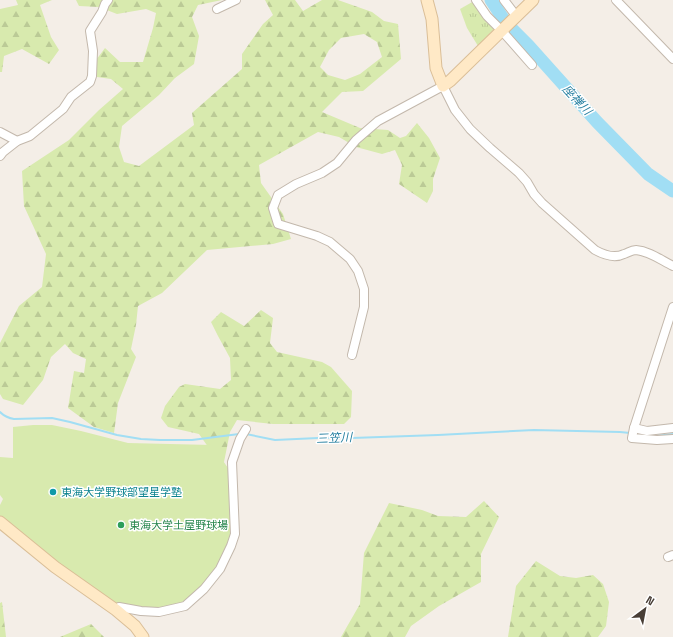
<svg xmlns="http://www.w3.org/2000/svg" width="673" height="637" font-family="'Space Grotesk','Noto Sans JP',sans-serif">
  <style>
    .forest { fill: url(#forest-firs); fill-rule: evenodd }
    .park { fill: url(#park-tufts) }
    .garden { fill: #d8eaae }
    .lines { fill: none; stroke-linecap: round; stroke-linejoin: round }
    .stream { stroke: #a1def4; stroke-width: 2 }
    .river { stroke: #a1def4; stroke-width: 13 }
    .street-casing { stroke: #c3b8ac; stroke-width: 10 }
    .secondary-casing { stroke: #dabe97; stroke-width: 13 }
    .street { stroke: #fff; stroke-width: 8 }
    .secondary { stroke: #ffe9c6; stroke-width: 11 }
    .culture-dot { fill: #0f9aa8; stroke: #fff; stroke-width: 1.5 }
    .leisure-dot { fill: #2e9e5b; stroke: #fff; stroke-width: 1.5 }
    .labels { text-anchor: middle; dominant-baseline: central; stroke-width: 3; stroke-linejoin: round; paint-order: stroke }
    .culture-label { font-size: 11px; fill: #0d838f; stroke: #fff; text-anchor: start }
    .leisure-label { font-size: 11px; fill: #27864d; stroke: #fff; text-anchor: start }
    .water-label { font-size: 12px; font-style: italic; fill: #257fa0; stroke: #fff }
  </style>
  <defs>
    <pattern id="forest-firs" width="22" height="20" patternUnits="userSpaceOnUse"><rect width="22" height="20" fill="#d8eaae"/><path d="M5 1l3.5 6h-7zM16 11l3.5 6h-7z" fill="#bbca96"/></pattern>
    <pattern id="park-tufts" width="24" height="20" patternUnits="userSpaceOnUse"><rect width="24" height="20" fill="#d8eaae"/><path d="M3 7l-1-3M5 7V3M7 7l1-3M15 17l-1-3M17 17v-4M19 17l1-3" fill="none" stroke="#bbca96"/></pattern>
  </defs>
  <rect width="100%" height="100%" fill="#f4eee7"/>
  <g class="forest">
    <path d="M16,0H52L40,5L51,37L59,50L49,64L22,49L4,56L2,72H0V9L18,5Z"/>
    <path d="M76,0H222L198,5L192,17L199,36L194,64L175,78L159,95L122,126L119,147L124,162L139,166L194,125L192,113L242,69V54L263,24L273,15L265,0H295L303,11L322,0H338L372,12L384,21L398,24L401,59L363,91L342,92L322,112L360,128L388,130L400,138L406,136L417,123L429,138L440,158L433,179V191L427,203L399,184L402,165L395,150L382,154L356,147L339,137L318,132L259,165L261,183L283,214L291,239L273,244L207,250L162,293L138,306L136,325L131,349L136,357L118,403L114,433L94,427L68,408L74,371L84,373L86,359L73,353L65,344L51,357L43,380L23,405L3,399L0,394V343L19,306L42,287L46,254L24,206L22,171L69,140L99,110L123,89L111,79L97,77L96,60L105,48L120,62H143L153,28L156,13L146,9L117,14L99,7L79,6ZM364,34L377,42L382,57L360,74L345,80L328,75L320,67L329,50L341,38Z"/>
    <path d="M261,310L273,318L270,343L277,352L322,362L331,367L352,391L351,417L344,424H273L237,420L230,432L224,462L218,461L199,434L168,427L161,418L165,406L179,387L185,384L220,389L231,380L230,358L218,336L211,322L221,312L244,326Z"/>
    <path d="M484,501L499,517L481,554V582L439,606L411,626L405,637H341L360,604L364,553L389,503L422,510L438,516L466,517Z"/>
    <path d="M536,561L560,576L576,578L593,575L603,584L609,602L606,626L598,637H508L516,586Z"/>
    <path d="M2,602L6,637H0V603Z"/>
    <path d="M91,624L104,637H60Z"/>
  </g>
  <path class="park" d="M474,1L495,28L478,46L467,28L460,9Z"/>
  <path class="garden" d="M33,425H52L81,431L128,443L212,445L228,468L231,495L232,533L230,545L213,575L198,590L181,603L158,608H141L112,603L52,559L0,516V505L3,499L0,495V457L13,458V427Z"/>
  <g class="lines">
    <g class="stream">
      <path d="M0,412C4,416 8,418 14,419L52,418L70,422L117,435L141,439L160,440H192L239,434"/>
      <path d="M246,434L275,440L318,438H352L438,435L534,430L620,432L630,433"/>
      <path d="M656,436L673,434"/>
    </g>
    <path class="river" d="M491,0L506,23L528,45L597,122L648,174L673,191"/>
    <defs>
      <g id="street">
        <path d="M476,0L487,16L502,31L532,65"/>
        <path d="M504,0L517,17"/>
        <path d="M616,0L673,59"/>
        <path d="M217,9L236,0"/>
        <path d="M0,132L17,141"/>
        <path d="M0,156L3,152L17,141L30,136L63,109L71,97L90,82L92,76L93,51L90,31L102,12L105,4L108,0"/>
        <path d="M673,307L634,428L632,438L657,440L673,439"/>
        <path d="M352,355L364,307V289L358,271L350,259L330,242L317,236L278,224L273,208L278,195L296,184L322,173L337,163L356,140L378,121L443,86L455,110L470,129L490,148L519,173L527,182L534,194L542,203L595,250C604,255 614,259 624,254C628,253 631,250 636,250C649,251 661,260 673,266"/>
        <path d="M634,428L647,431L673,428"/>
        <path d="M668,557L673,555"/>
        <path d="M116,610L119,607L141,611L159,612L185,606L204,589L220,569L231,546L235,534L232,462L240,439L246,429"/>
      </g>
      <g id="secondary">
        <path d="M427,0L432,19L436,68L443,86L450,81L533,0"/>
        <path d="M0,522L55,567L116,610L135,626L143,637"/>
      </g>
    </defs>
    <use href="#street" class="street-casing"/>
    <use href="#secondary" class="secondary-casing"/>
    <use href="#street" class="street"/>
    <use href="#secondary" class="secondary"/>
  </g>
  <circle class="culture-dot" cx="53" cy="492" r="4"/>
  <circle class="leisure-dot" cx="121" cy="525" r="4"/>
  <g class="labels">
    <g class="culture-label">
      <text x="61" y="492">東海大学野球部望星学塾</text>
    </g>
    <g class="leisure-label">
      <text x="129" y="525">東海大学土屋野球場</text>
    </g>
    <g class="water-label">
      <text transform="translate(577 100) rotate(47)">座禅川</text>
      <text transform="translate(334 438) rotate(-2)">三笠川</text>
    </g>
  </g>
  <g transform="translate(645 609) rotate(32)" stroke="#ffffff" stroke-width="3" paint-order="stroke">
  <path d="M0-3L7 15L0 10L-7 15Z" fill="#483e36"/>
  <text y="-6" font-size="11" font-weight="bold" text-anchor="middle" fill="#483e36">N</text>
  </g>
</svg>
